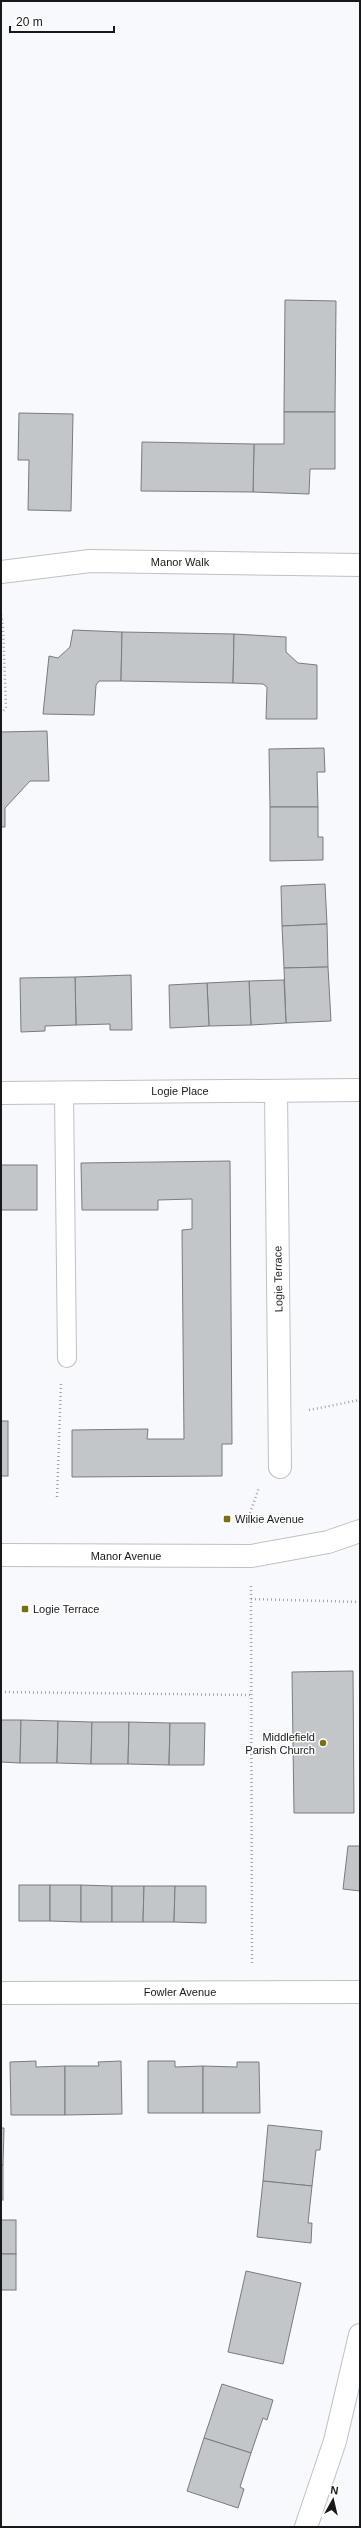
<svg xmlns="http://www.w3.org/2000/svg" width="361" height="2528" font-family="Helvetica,sans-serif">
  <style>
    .building { fill: #c3c6c9; stroke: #797b7e }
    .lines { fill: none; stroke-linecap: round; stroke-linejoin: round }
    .service-casing { stroke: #bec0c4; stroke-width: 20 }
    .minor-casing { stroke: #bec0c4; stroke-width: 24 }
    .tertiary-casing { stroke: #bec0c4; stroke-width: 24 }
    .path { stroke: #a2a4a7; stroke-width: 2.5; stroke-dasharray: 1 3; stroke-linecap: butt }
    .service { stroke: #fff; stroke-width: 18 }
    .minor { stroke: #fff; stroke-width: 22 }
    .tertiary { stroke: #fff; stroke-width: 22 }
    .poi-dot { fill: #777111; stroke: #fff; stroke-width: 1.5 }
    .labels { text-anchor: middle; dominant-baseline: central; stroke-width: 3; stroke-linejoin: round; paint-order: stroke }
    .street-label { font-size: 11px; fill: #171819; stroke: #fff }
    .poi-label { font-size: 11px; fill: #171819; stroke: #fff; text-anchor: start }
  </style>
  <rect width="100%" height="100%" fill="#f7f9fd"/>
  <g class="building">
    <path d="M285,300L336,301L335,412H284Z"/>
    <path d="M284,412H335V469H310L309,494L253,492L254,444H284Z"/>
    <path d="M19,413L73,414L71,511L28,510L29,460H18Z"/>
    <path d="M142,442L254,444L253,492L141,491Z"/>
    <path d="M73,630L122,632L121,681H99L96,685L94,715L43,714L49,656L58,658L70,647Z"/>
    <path d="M122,632L234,634L233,683L121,681Z"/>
    <path d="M234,634L286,637V652L298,663L317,665V719H266L267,687L263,684L233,683Z"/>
    <path d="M47,731L49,781H30L5,808V827H1V732Z"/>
    <path d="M324,748L325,772H317L318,807H270L269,749Z"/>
    <path d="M270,807H318V837H323V860L270,861Z"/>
    <path d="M325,884L327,924L282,926L281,886Z"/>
    <path d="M327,924L328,967L284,968L282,926Z"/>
    <path d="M328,967L331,1021L286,1023L284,968Z"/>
    <path d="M131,975L132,1030H110V1024L76,1025L75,977Z"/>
    <path d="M75,977L76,1025L45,1026V1031L21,1032L20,978Z"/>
    <path d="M284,980L286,1023L251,1025L249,981Z"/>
    <path d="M249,981L251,1025L209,1026L207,983Z"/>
    <path d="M207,983L209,1026L170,1028L169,985Z"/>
    <path d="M230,1161L232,1444H222V1476L72,1477V1430L148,1429L147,1439H184L182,1230L192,1229V1199L158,1200V1210H82L81,1163Z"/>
    <rect x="1" y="1165" width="36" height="45"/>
    <rect x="1" y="1421" width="7" height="55"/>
    <path d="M353,1671L354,1813H294L292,1672Z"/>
    <path d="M1,1720H21L20,1763L1,1762Z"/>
    <path d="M21,1720L58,1721L57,1763H20Z"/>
    <path d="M58,1721L92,1722L91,1764L57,1763Z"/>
    <path d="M92,1722H129L128,1764H91Z"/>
    <path d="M129,1722L170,1723L169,1765L128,1764Z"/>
    <path d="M170,1723H205L204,1765H169Z"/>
    <path d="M348,1846H360V1891L343,1889Z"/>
    <rect x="19" y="1885" width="31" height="36"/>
    <path d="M50,1885H81V1922L50,1921Z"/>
    <path d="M81,1885L112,1886V1922H81Z"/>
    <path d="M112,1886H144L143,1922H112Z"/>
    <path d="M144,1886H175L174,1922H143Z"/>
    <path d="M175,1886H206V1923L174,1922Z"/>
    <path d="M36,2061V2067L65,2066V2115H11L10,2062Z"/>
    <path d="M121,2061L122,2114L65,2115V2066H99L98,2062Z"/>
    <path d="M148,2061H175V2067L203,2066V2113H148Z"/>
    <path d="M237,2062H259L260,2113H203V2066L237,2067Z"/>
    <path d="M268,2125L322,2131L320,2150H316L312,2186L263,2181Z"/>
    <path d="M1,2128H4L3,2165H1Z"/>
    <rect x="1" y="2165" width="2" height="35"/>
    <path d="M263,2181L312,2186L308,2223H312L311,2243L257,2237Z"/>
    <rect x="1" y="2220" width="15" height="34"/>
    <rect x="1" y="2254" width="15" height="36"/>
    <path d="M246,2271L301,2283L283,2364L228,2352Z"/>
    <path d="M222,2384L273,2400L267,2420L263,2418L251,2453L204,2438Z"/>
    <path d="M204,2438L251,2453L240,2487L244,2489L238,2508L187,2491Z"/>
  </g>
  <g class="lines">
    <defs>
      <path id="service" d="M64,1092L67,1358"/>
      <g id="minor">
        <path d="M1,572L90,561L360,565"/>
        <path d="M276,1091L280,1467"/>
        <path d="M1,1093L360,1090"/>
        <path d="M1,1993L360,1992"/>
        <path d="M306,2527L335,2441L360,2335"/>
      </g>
      <path id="tertiary" d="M1,1555L251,1556L328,1542L360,1531"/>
    </defs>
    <use href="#service" class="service-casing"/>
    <use href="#minor" class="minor-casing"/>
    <use href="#tertiary" class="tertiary-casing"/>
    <g class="path">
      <path d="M1,615L3,627L6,708L1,713"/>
      <path d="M309,1410L360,1400"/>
      <path d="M57,1497L61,1383"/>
      <path d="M250,1513L259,1488"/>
      <path d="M251,1586L252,1963"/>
      <path d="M251,1599L360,1602"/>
      <path d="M1,1692L252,1695"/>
    </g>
    <use href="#service" class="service"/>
    <use href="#minor" class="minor"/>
    <use href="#tertiary" class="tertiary"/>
  </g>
  <g class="poi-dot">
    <rect x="223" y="1515" width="8" height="8" rx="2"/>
    <rect x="21" y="1605" width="8" height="8" rx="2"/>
    <circle cx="323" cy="1743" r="4"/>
  </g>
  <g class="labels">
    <g class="street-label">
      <text x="180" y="562">Manor Walk</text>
      <text x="180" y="1091">Logie Place</text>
      <text transform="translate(278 1279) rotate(-91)">Logie Terrace</text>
      <text x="126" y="1556">Manor Avenue</text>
      <text x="180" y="1992">Fowler Avenue</text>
    </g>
    <g class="poi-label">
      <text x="235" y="1519">Wilkie Avenue</text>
      <text x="33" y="1609">Logie Terrace</text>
      <text x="315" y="1737" text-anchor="end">Middlefield<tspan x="315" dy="13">Parish Church</tspan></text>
    </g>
  </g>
  <rect width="361" height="2528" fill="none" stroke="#171819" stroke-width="4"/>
  <g transform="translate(333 2500) rotate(8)" stroke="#ffffff" stroke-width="3" paint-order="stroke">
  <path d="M0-3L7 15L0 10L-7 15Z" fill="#171819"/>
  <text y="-6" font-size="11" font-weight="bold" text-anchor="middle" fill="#171819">N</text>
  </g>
  <path d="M10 26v6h104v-6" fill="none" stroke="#171819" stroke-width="2"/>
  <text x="16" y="26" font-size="12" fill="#171819" stroke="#ffffff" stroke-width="3" paint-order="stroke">20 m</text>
</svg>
